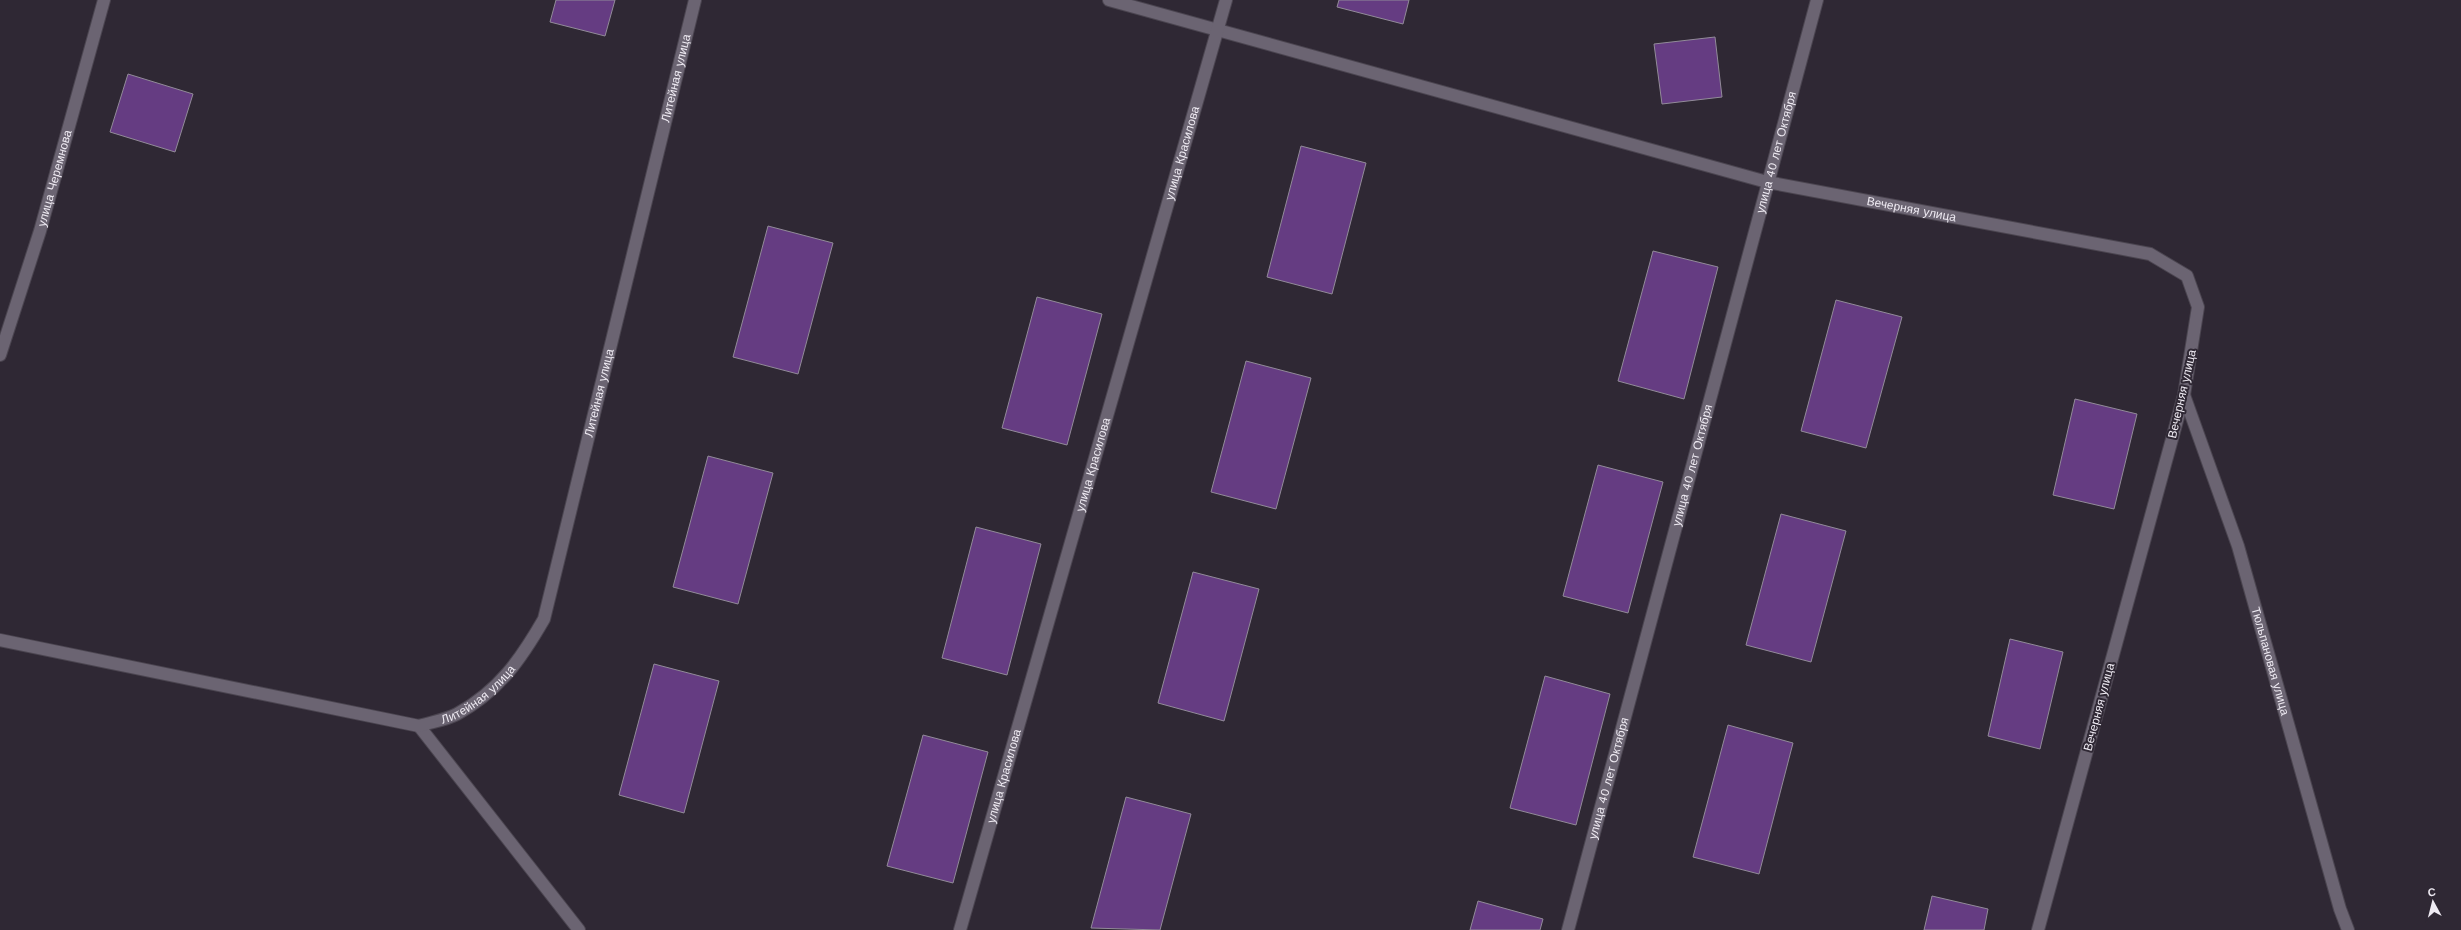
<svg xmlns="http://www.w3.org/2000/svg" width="2461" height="930" font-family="'Work Sans',sans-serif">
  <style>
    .building { fill: #653c82; stroke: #928b99 }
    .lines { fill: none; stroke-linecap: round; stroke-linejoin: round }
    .lane-casing { stroke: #4b4550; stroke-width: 14 }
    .street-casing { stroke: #4b4550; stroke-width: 14 }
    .lane { stroke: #6b6472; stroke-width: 12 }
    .street { stroke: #6b6472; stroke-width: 12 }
    .labels { text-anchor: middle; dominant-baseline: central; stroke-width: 4; stroke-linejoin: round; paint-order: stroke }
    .street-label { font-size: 12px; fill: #efebf3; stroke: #2f2834 }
  </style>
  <rect width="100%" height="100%" fill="#2f2834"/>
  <g class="building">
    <path d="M556,0H615L605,36L550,22Z"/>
    <path d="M1339,0H1409L1403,24L1337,7Z"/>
    <path d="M1715,37L1722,97L1662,104L1654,44Z"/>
    <path d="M128,74L193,94L175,152L110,132Z"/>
    <path d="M1301,146L1366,163L1332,294L1267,277Z"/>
    <path d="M768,226L833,243L798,374L733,357Z"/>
    <path d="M1653,251L1718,267L1684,399L1618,381Z"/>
    <path d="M1037,297L1102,314L1067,445L1002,428Z"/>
    <path d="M1836,300L1902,317L1866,448L1801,431Z"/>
    <path d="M1246,361L1311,378L1276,509L1211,492Z"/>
    <path d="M2075,399L2137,414L2114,509L2053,495Z"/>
    <path d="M708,456L773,473L738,604L673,587Z"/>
    <path d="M1598,465L1663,482L1628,613L1563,596Z"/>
    <path d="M1781,514L1846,531L1811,662L1746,645Z"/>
    <path d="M976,527L1041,544L1007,675L942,658Z"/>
    <path d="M1193,572L1259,589L1224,721L1158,703Z"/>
    <path d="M2010,639L2063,652L2040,749L1988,736Z"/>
    <path d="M654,664L719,681L684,813L619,795Z"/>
    <path d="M1545,676L1610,694L1576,825L1510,808Z"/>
    <path d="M1728,725L1793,743L1759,874L1693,857Z"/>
    <path d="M923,735L988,752L953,883L887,866Z"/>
    <path d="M1126,797L1191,814L1160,930L1091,928Z"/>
    <path d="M1932,896L1988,909L1984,930H1924Z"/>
    <path d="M1478,901L1543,919L1540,930H1470Z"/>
  </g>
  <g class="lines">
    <defs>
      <g id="lane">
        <path d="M1109,0L1767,182"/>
        <path d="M419,726L579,930"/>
      </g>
      <g id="street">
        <path id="s1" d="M1767,182L2150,254L2187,276L2198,307L2184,395L2038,930"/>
        <path id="s2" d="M0,355L40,231L104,0"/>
        <path id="s3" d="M2184,395L2238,546L2340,909L2348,930"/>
        <path id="s4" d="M0,640L419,726C431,722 446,720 457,714C499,691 521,659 544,619L695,0"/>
        <path id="s5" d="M960,930L1226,0"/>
        <path id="s6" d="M1568,930L1817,0"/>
      </g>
    </defs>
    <use href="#lane" class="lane-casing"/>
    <use href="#street" class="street-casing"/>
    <use href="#lane" class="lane"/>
    <use href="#street" class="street"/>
  </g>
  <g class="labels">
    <g class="street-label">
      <text stroke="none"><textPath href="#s4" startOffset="1155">Литейная улица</textPath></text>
      <text stroke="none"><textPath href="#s6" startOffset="805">улица 40 лет Октября</textPath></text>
      <text stroke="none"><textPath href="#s5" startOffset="808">улица Красилова</textPath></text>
      <text stroke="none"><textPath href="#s2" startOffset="185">улица Черемнова</textPath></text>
      <text stroke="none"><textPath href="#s1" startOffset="147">Вечерняя улица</textPath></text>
      <text stroke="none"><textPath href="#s4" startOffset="831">Литейная улица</textPath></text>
      <text transform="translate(2182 394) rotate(-77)">Вечерняя улица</text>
      <text stroke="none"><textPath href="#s5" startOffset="484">улица Красилова</textPath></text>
      <text stroke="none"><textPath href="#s6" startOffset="481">улица 40 лет Октября</textPath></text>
      <text stroke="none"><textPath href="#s3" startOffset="280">Тюльпановая улица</textPath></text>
      <text stroke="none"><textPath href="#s4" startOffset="496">Литейная улица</textPath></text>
      <text transform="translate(2099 707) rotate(-75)">Вечерняя улица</text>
      <text stroke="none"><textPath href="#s5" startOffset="160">улица Красилова</textPath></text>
      <text stroke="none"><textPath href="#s6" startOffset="157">улица 40 лет Октября</textPath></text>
    </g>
  </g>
  <g transform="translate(2433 902) rotate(353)" stroke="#2f2834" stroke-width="3" paint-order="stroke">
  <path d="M0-3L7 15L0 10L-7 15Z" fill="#efebf3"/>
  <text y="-6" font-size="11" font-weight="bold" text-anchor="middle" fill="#efebf3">С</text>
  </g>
</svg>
